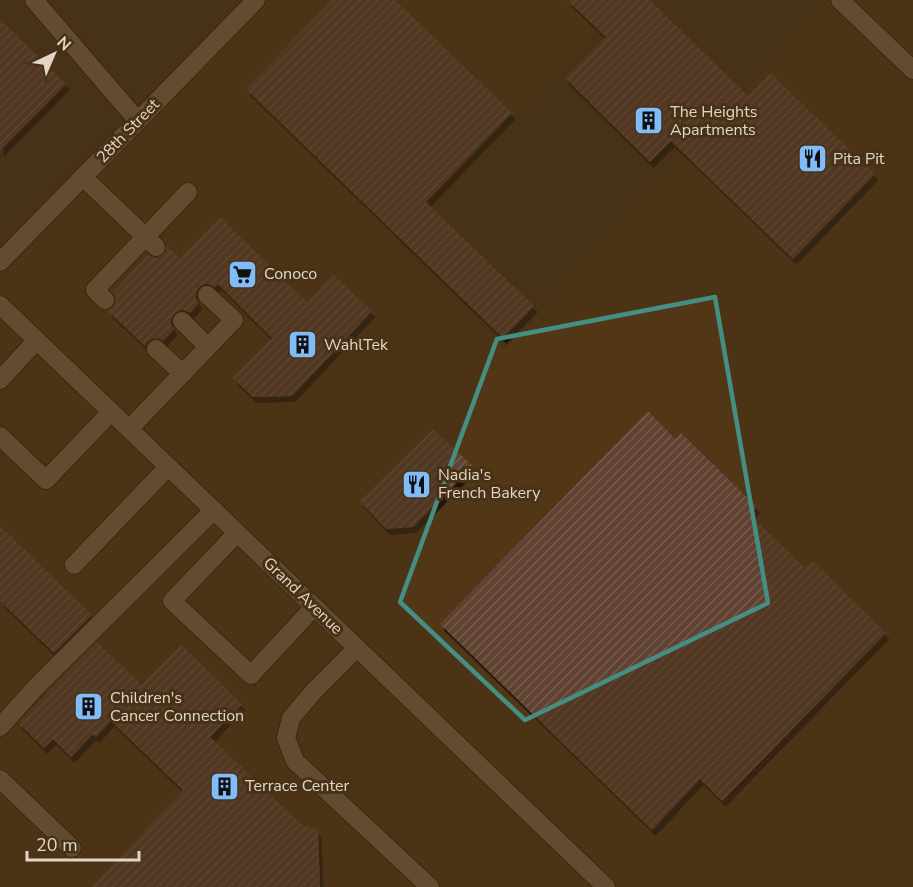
<svg xmlns="http://www.w3.org/2000/svg" width="913" height="887" font-family="'Nunito Sans',sans-serif">
  <style>
    .built { fill: #523716 }
    .building { fill: url(#building-hatch); filter: url(#shadow) }
    .lines { fill: none; stroke-linecap: round; stroke-linejoin: round }
    .lane-casing { stroke: #2c1900; stroke-width: 20 }
    .street-casing { stroke: #2c1900; stroke-width: 20 }
    .secondary-casing { stroke: #2c1900; stroke-width: 20 }
    .lane { stroke: #846c51; stroke-width: 18 }
    .street { stroke: #846c51; stroke-width: 18 }
    .secondary { stroke: #846c51; stroke-width: 18 }
    .marked { fill: none; stroke: #448e84; stroke-width: 4.5; stroke-linejoin: round }
    .labels { text-anchor: middle; dominant-baseline: central; stroke-width: 6; stroke-linejoin: round; paint-order: stroke }
    .poi-label { font-size: 16px; fill: #e2d5c6; stroke: #473217; text-anchor: start }
    .street-label { font-size: 16px; fill: #e2d5c6; stroke: #473217 }
  </style>
  <defs>
    <pattern id="building-hatch" width="6" height="6" patternUnits="userSpaceOnUse" patternTransform="scale(1.5)"><rect width="6" height="6" fill="#604231"/><path d="M-1 1l2-2M0 6l6-6M5 7l2-2" fill="none" stroke="#765c4d"/></pattern>
    <filter id="shadow"><feDropShadow dx="3.5" dy="6" stdDeviation="0" flood-color="#0009"/></filter>
  </defs>
  <rect width="100%" height="100%" fill="#473217"/>
  <path class="built" d="M256,0H624L394,240L505,349L830,0H913V887H0V262Z"/>
  <g class="building">
    <path d="M332,0H395L512,113L426,202L534,306L503,338L246,89Z"/>
    <path d="M567,0H650L748,96L770,73L875,174L793,259L671,141L650,162L565,78L606,37Z"/>
    <path d="M0,19L66,84L0,151Z"/>
    <path d="M220,217L307,302L333,274L372,311L292,396L253,397L233,378L272,338L218,284L215,287L209,284H204L199,287L196,293V299L199,303L190,313L184,310H180L175,313L171,319V324L174,329L163,341L158,338L152,339L147,342L145,346L108,311L113,307L116,302V297L113,292L148,255L154,258H160L164,254L167,246L180,258Z"/>
    <path d="M648,411L675,439L681,433L757,507L750,515L805,568L813,561L886,633L722,801L700,779L652,830L440,624Z"/>
    <path d="M433,429L473,466L413,527L386,529L360,501Z"/>
    <path d="M0,526L92,615L54,653L0,601Z"/>
    <path d="M97,642L142,685L181,645L242,704L210,737L301,824L318,830L320,887H92L183,790L111,721L96,737L93,734L71,757L53,739L44,748L18,723L48,693L47,692Z"/>
  </g>
  <g class="lines">
    <defs>
      <g id="lane">
        <path d="M34,0L138,121"/>
        <path d="M83,177L156,247"/>
        <path d="M105,300L95,290L188,192"/>
        <path d="M182,321L208,347"/>
        <path d="M156,349L183,374"/>
        <path d="M0,380L36,341"/>
        <path d="M129,429L234,320L207,295"/>
        <path d="M0,436L46,480L111,412"/>
        <path d="M237,533L172,601L251,675L314,607"/>
        <path d="M74,565L168,467"/>
        <path d="M357,648L314,691L291,718L286,738L295,761L430,887"/>
        <path d="M0,727L36,687L214,510"/>
        <path d="M0,779L72,848"/>
      </g>
      <path id="street" d="M0,262L256,0"/>
      <g id="secondary">
        <path d="M840,0L913,70"/>
        <path d="M0,305L606,887"/>
      </g>
    </defs>
    <use href="#lane" class="lane-casing"/>
    <use href="#street" class="street-casing"/>
    <use href="#secondary" class="secondary-casing"/>
    <use href="#lane" class="lane"/>
    <use href="#street" class="street"/>
    <use href="#secondary" class="secondary"/>
  </g>
  <path d="M0 0H913V887H0ZM715,297L768,603L525,720L400,602L497,339Z" fill="#473217" fill-opacity=".55" fill-rule="evenodd"/>
  <path class="marked" d="M715,297L768,603L525,720L400,602L497,339Z"/>
  <defs>
    <symbol id="building-square" viewBox="-11 -11 22 22"><rect x="-9" y="-9" width="18" height="18" rx="4" fill="#81bcfa" stroke="#473217"/><path d="M-4-6H4V6H1V3H-1V6H-4ZM-2.5-4.3h1.7v1.8h-1.7ZM.8-4.3h1.7v1.8H.8ZM-2.5-1h1.7V.8h-1.7ZM.8-1h1.7V.8H.8Z" fill="#111"/></symbol>
    <symbol id="restaurant-square" viewBox="-11 -11 22 22"><rect x="-9" y="-9" width="18" height="18" rx="4" fill="#81bcfa" stroke="#473217"/><path d="M-5-6h1v4h1v-4h1v4h1v-4h1v5L-1.5 .5V6h-2V.5L-5-1ZM5-6V6H3V1.5H1.5Q1.5-4 5-6Z" fill="#111"/></symbol>
    <symbol id="supermarket-square" viewBox="-11 -11 22 22"><rect x="-9" y="-9" width="18" height="18" rx="4" fill="#81bcfa" stroke="#473217"/><path d="M-6-5.5h2.5l.6 2H6L4.5 2H-2.5L-4.4-4H-6ZM-1.5 3.2a1.3 1.3 0 1 0 .1 0ZM3 3.2a1.3 1.3 0 1 0 .1 0Z" fill="#111"/></symbol>
  </defs>
  <g fill-rule="evenodd">
    <use href="#building-square" x="632" y="104" width="33" height="33"/>
    <use href="#restaurant-square" x="796" y="142" width="33" height="33"/>
    <use href="#supermarket-square" x="226" y="258" width="33" height="33"/>
    <use href="#building-square" x="286" y="328" width="33" height="33"/>
    <use href="#restaurant-square" x="400" y="468" width="33" height="33"/>
    <use href="#building-square" x="72" y="690" width="33" height="33"/>
    <use href="#building-square" x="208" y="770" width="33" height="33"/>
  </g>
  <g class="labels">
    <g class="poi-label">
      <text x="670" y="112">The Heights<tspan x="670" dy="18">Apartments</tspan></text>
      <text x="833" y="159">Pita Pit</text>
      <text x="264" y="274">Conoco</text>
      <text x="324" y="345">WahlTek</text>
      <text x="438" y="475">Nadia's<tspan x="438" dy="18">French Bakery</tspan></text>
      <text x="110" y="698">Children's<tspan x="110" dy="18">Cancer Connection</tspan></text>
      <text x="245" y="786">Terrace Center</text>
    </g>
    <g class="street-label">
      <text transform="translate(128 131) rotate(-46)">28th Street</text>
      <text transform="translate(303 596) rotate(44)">Grand Avenue</text>
    </g>
  </g>
  <g transform="translate(54 54) rotate(44)" stroke="#473217" stroke-width="4.5" paint-order="stroke">
  <path d="M0-4.5L10 22L0 15L-10 22Z" fill="#e2d5c6"/>
  <text y="-9" font-size="16" font-weight="bold" text-anchor="middle" fill="#e2d5c6">N</text>
  </g>
  <path d="M27 851v9h112v-9" fill="none" stroke="#e2d5c6" stroke-width="3"/>
  <text x="36" y="851" font-size="18" fill="#e2d5c6" stroke="#473217" stroke-width="4.5" paint-order="stroke">20 m</text>
</svg>
